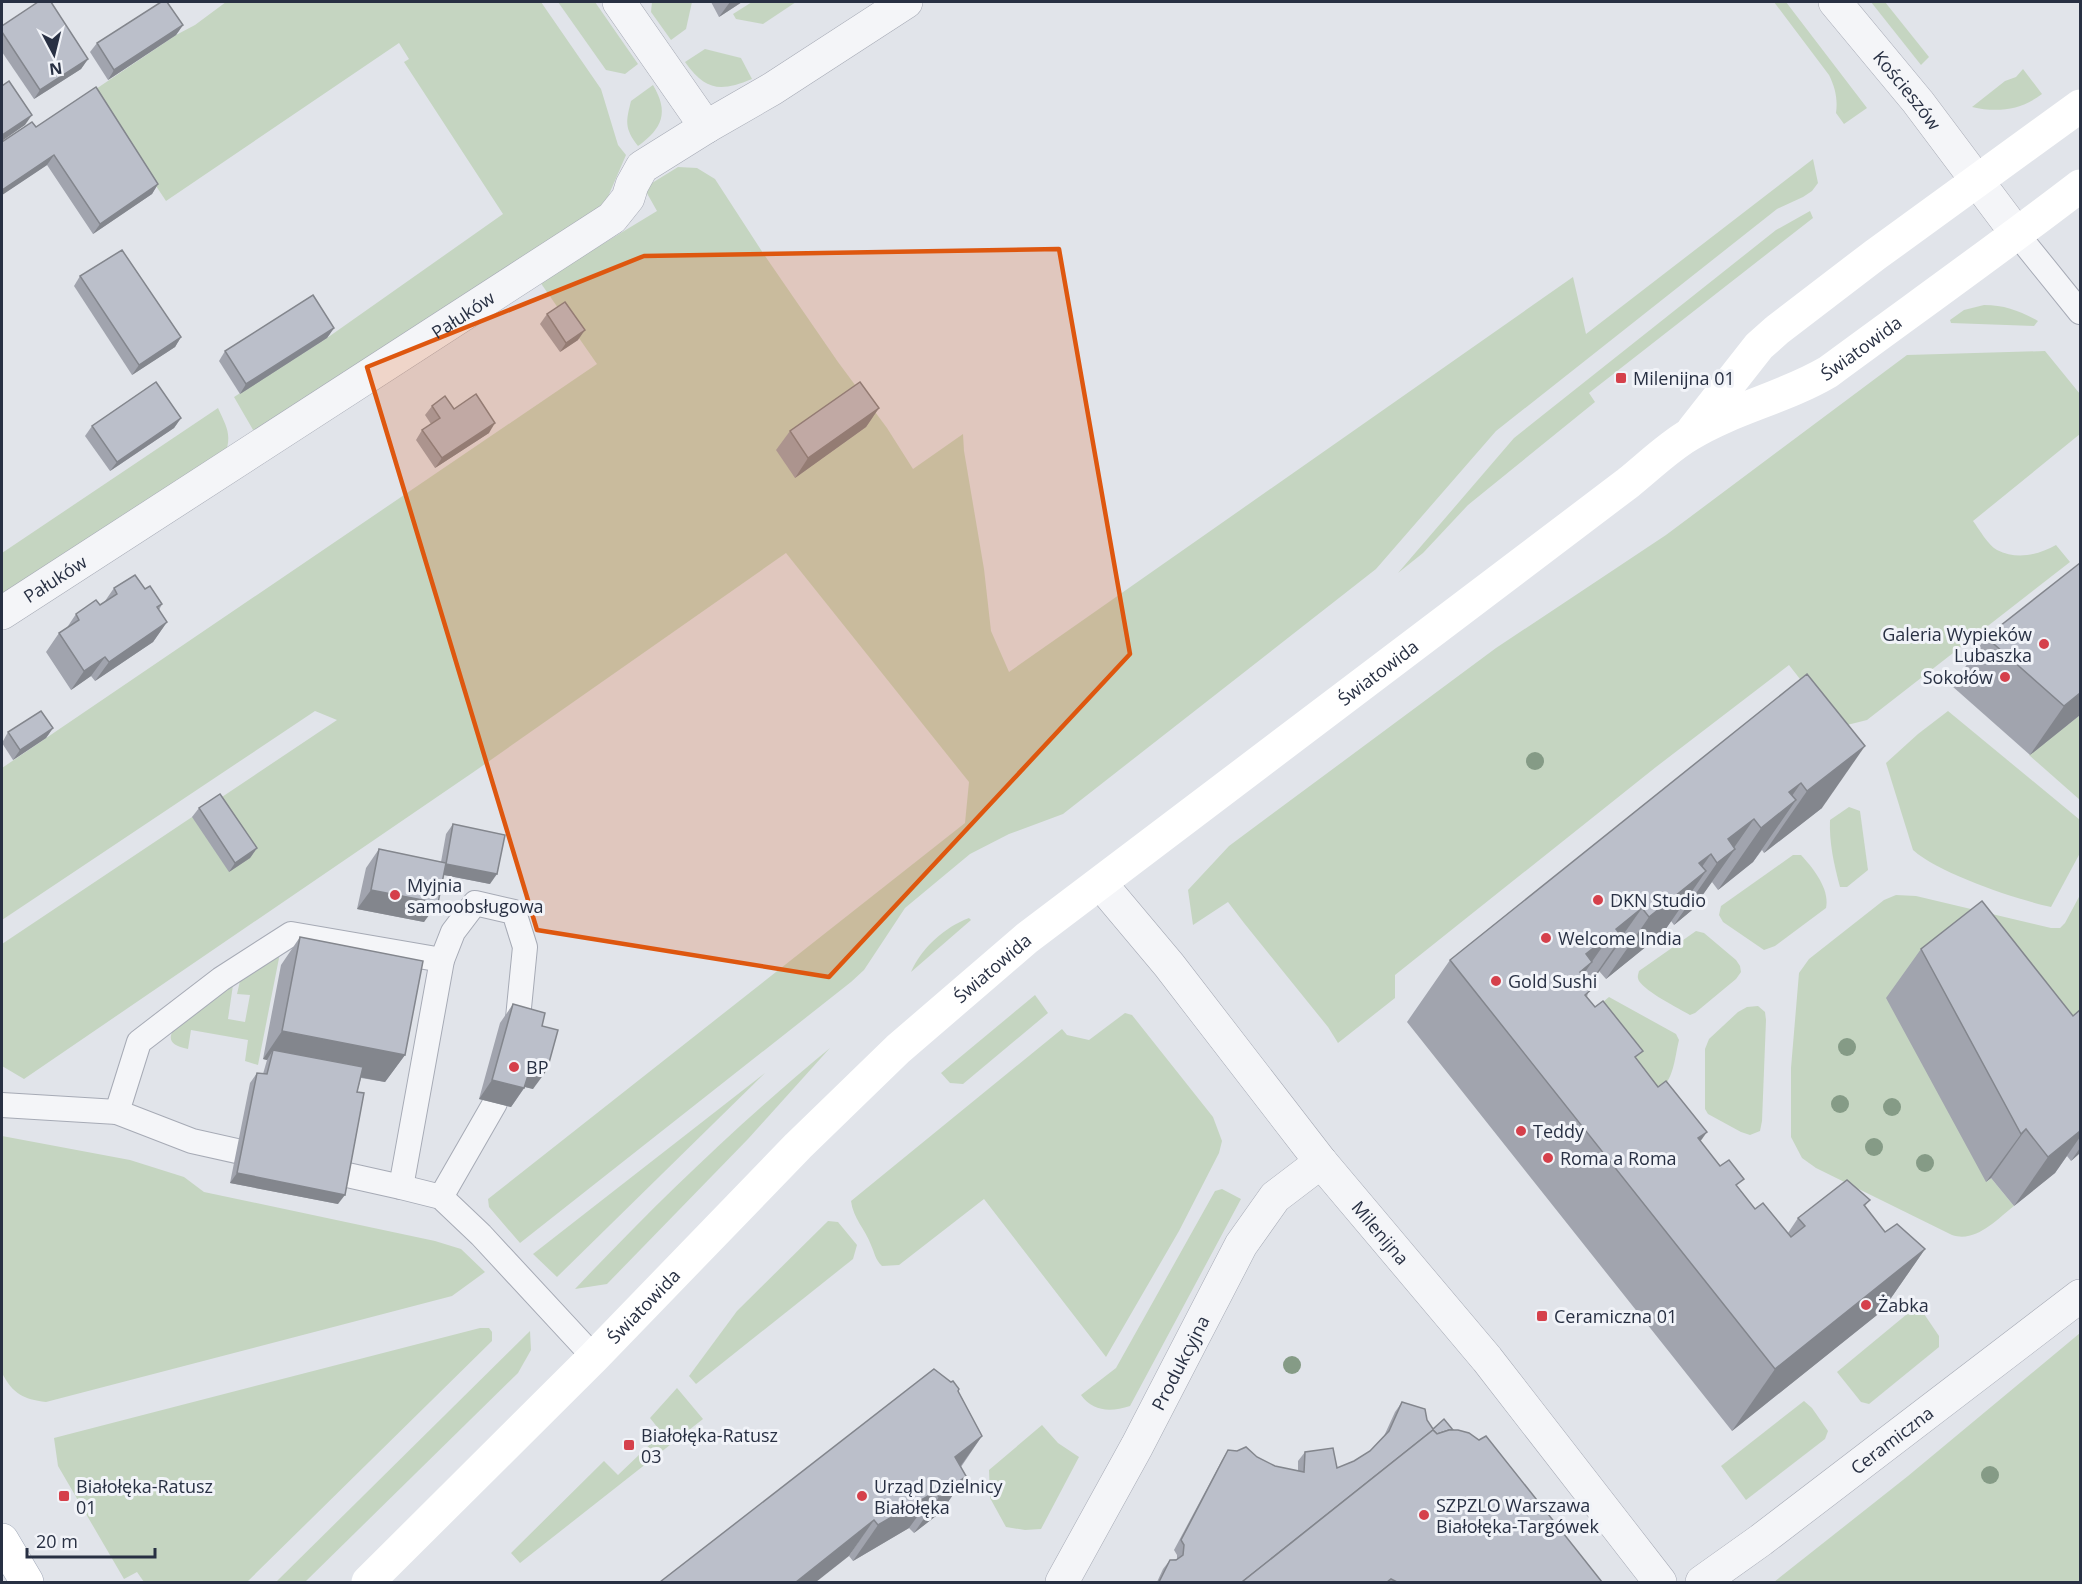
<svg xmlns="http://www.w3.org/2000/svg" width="2082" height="1584" font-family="'Open Sans',sans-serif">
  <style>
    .green { fill: #c5d5c1 }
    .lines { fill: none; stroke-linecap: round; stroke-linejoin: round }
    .lane-casing { stroke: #a6aab5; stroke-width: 26 }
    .street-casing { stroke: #a6aab5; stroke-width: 34 }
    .primary-casing { stroke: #9fa7b7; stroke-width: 34 }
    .lane { stroke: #f4f5f8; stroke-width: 24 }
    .street { stroke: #f4f5f8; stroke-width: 33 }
    .secondary { stroke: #fff; stroke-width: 33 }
    .primary { stroke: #fff; stroke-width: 33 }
    .tree { fill: #859b86 }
    .wall { fill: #a1a4ae }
    .shaded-wall { fill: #83868d }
    .building { fill: #bbbfca; stroke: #83868d; stroke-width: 1.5 }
    .marked { fill: #de570f; fill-opacity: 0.2; stroke: #de570f; stroke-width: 4.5; stroke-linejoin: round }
    .poi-dot { fill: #d5404b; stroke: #f1f3f8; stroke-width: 2 }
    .labels { text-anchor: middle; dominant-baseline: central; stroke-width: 6; stroke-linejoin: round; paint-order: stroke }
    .street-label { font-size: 18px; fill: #283043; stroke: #f1f3f8 }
    .poi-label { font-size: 18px; fill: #283043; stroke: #f1f3f8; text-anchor: start }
  </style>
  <rect width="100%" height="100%" fill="#e1e4ea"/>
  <g class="green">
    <path d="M226,2H541L601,89L618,145L626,155L604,206L256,435L234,397L327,338L503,214L404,62L409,59L399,43L166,201L93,91L176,35L195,25Z"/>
    <path d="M558,2H595L638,64L625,74L606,70Z"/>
    <path d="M652,2H692L686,29L671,40L651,12Z"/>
    <path d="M752,2H796L763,24L736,19L733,14Z"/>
    <path d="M1774,2H1786L1867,108L1844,124L1836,113C1838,99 1835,87 1829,75Z"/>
    <path d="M1871,2H1885L1929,57L1921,65Z"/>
    <path d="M705,49L741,58L752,79C720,92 706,91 685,62Z"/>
    <path d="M2023,69L2042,94C2021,110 1998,113 1972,107L2005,81L2016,77Z"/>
    <path d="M653,85C669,112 663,128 638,146C624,128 626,121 631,101Z"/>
    <path d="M1813,159L1818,183L1812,191L1803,197L1777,209L1496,431L1376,569L1063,814L1009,834L970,854L905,908L864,970L851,982L520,1243L489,1207L488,1199L965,823L969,782L786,553L475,771L24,1079L2,1066V944L337,720L315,711L2,920V768L597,364L540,282L657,211L644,188L678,167L697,168L715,179L763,253L838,362L887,428L913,469L963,434L964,451L984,569L991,631L1009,672L1573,277L1586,334Z"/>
    <path d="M1810,211L1813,218L1589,393L1595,402L1468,505L1423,553L1398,573L1514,438L1776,230Z"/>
    <path d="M1984,305C2005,305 2020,311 2038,321L2034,326L1951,323L1950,320L1964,310Z"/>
    <path d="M2045,351L2080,394V434L1973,521C1979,529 1988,545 1997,550C2017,560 2038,555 2056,545L2070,562L1867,720L1847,725L1818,702L1789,665L1656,767L1395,975V998L1338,1043L1328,1027L1244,923L1228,902L1193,925L1188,890L1229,846L1496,648L1666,535L1907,355Z"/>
    <path d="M218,408C227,428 232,434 225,455L2,600V553Z"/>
    <path d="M1948,711L2080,820V853L2051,907C2015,899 1940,874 1913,850L1886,763L1918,734Z"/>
    <path d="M2080,715V800L2029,755Z"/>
    <path d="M1849,807L1860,811L1868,870L1847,887H1840C1834,865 1829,842 1830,820Z"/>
    <path d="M1793,855H1801C1813,868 1830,889 1826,908L1775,946L1764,950L1723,922L1719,915L1721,906Z"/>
    <path d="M1896,895L1916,896L2051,928H2060L2065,923L2080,895V1032L1987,1182L1991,1178L2014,1206C1996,1220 1976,1243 1952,1235L1816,1168L1802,1158L1791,1137V1068L1799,973L1809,959L1884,900Z"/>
    <path d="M969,918L971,920L911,972C921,948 945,927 969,918Z"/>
    <path d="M1696,931L1704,933L1736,960L1740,966L1741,972L1736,979L1695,1013L1690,1015C1678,1008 1646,992 1639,981C1637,977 1638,975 1639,971Z"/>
    <path d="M280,953L258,1065L245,1061L248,1040L191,1030L188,1049C168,1045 166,1037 179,1023L233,985L228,1019L245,1022L250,995L237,994L240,981Z"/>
    <path d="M1035,995L1048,1013L963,1084L950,1083L941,1073Z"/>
    <path d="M1609,997L1676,1034L1679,1040C1675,1055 1674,1083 1658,1090L1572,1028Z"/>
    <path d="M1758,1006L1765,1012L1766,1020L1762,1121L1760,1131L1750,1135L1741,1132L1708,1114L1705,1109V1049L1709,1039L1738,1012L1747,1007Z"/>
    <path d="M1125,1013L1132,1015L1213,1117L1222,1141L1219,1153L1179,1231L1106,1357L984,1199L899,1265L882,1266C875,1259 875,1254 871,1245C865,1229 853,1218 851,1201L1062,1029L1067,1035L1089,1040Z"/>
    <path d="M830,1048L748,1139L607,1284L575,1289C655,1204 740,1122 830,1048Z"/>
    <path d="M765,1073L557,1277L533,1254Z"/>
    <path d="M2,1136L130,1160L184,1177L204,1192L435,1241L461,1249L485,1272L452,1296L46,1402C23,1399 13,1394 2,1373Z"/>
    <path d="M1222,1189L1241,1199L1130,1406C1111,1412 1093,1412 1081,1395L1116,1368L1215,1191Z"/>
    <path d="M828,1221L838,1222L857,1245L853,1259L696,1384L689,1376L737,1311Z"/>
    <path d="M1918,1305L1939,1336V1347L1869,1404L1861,1402L1837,1372Z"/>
    <path d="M480,1328H489L492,1332V1341L247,1582H144L137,1572L124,1579L58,1466L54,1438Z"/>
    <path d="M530,1331L531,1350L518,1373L305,1582H276Z"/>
    <path d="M2080,1333V1582H1774L1908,1476Z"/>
    <path d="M677,1388L703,1419L520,1563L511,1553L604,1461L618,1475L662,1433L650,1418Z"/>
    <path d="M1804,1401L1812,1408L1828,1431L1825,1439L1746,1500L1721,1466Z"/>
    <path d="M1042,1425L1058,1443L1079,1457L1041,1529L1025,1530L1006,1527L990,1498L989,1470Z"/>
  </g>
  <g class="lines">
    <defs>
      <g id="lane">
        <path d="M2017,234L2080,312"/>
        <path d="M2,1105L117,1112L192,1141L268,1158"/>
        <path d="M117,1112L139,1042L221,979L291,934L442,960"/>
        <path d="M316,1168L401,1187L441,1197L481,1235L594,1357"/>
        <path d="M401,1187L442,960L453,932L475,903L514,912L525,947L517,1028"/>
        <path d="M441,1197L495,1103"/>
      </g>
      <g id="street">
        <path d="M619,2L706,127"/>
        <path id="s1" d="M1835,2L1918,102L2017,234"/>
        <path id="s2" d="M2,613L612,218L628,198L632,185L642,167L706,127L772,89L906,2"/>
        <path id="s3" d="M1101,884L1169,965L1321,1162L1487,1359L1660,1582"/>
        <path id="s4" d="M1062,1582L1137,1446L1241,1245L1275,1197L1321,1162"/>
        <path id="s5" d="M1702,1582L1761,1540L2080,1296"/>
      </g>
      <path id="primary" d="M2,1540L27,1582"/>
    </defs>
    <use href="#lane" class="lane-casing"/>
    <use href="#street" class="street-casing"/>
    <use href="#primary" class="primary-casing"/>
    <use href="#lane" class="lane"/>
    <use href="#street" class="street"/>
    <g class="secondary">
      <path d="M1693,430L1759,346L1777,330L1875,255L2080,106"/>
      <path id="s6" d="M368,1582L594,1357L798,1146L898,1049L1027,938L1628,483C1648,467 1667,448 1689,435C1733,408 1784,398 1828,372C1912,310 1998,249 2080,186"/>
    </g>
    <use href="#primary" class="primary"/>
  </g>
  <g class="tree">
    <circle cx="1535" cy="761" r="9"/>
    <circle cx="1847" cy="1047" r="9"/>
    <circle cx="1840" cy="1104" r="9"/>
    <circle cx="1892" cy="1107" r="9"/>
    <circle cx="1874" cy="1147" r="9"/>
    <circle cx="1925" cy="1163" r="9"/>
    <circle cx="1292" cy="1365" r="9"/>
    <circle cx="1990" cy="1475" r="9"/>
  </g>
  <g class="wall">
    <path d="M711,2H742L719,17Z"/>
    <path d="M183,25L176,35L108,80L90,52L97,43Z"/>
    <path d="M2,26L88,59L81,69L34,99L2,52Z"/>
    <path d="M36,127L158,184L152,194L93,234L47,165L2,195V142Z"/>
    <path d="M80,276L181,337L175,347L132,375L74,286Z"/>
    <path d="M547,314L578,340L560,352L540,324Z"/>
    <path d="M334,328L327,338L240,394L219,361L225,351Z"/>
    <path d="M432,406L454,409L489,433L435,468L416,440L422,430L431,424L425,415Z"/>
    <path d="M879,408L866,427L795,478L776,450L790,431Z"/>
    <path d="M181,418L174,428L110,471L85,436L92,426Z"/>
    <path d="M114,588L145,589L162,604L159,610L167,622L153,642L95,681L91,676L71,690L46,652L59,633L66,629L76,614L100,605L105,601Z"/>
    <path d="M1986,637L2080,715L2030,755L1952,686Z"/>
    <path d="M1807,674L1822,808L1764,853L1762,850L1753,862L1718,890L1712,882L1692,910L1674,925L1671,921L1663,933L1606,979L1599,971L1590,985L1587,997L1637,1060L1700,1141L1755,1209L1788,1233L1798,1218L1870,1200L1865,1206L1885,1232L1925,1249L1882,1311L1732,1431L1407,1022L1450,960Z"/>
    <path d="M53,728L46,738L13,760L2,743L8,732Z"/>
    <path d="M199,808L257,848L250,858L229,872L192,817Z"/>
    <path d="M453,824L490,884L444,875L424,922L357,909L366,868L379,849L441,862L446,834Z"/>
    <path d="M300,937L405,1055L385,1082L361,1078L357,1092L338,1204L230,1183L250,1083L257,1073L263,1074L267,1060L263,1059L281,965Z"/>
    <path d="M1921,949L2073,1016L2080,1010V1153L2071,1161L2067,1156L2055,1173L2014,1206L1991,1178L1986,1182L1886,998Z"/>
    <path d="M513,1004L542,1026L533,1089L525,1087L511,1107L479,1099L500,1023Z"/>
    <path d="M958,1391L982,1436L961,1467L966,1476L941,1512L914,1533L909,1528L853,1561L849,1556Z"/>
    <path d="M1402,1402L1427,1420L1433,1429L1453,1430L1602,1582H1157L1163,1569L1170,1560L1177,1559V1555L1174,1550L1222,1460L1228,1450L1257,1457L1275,1466L1298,1471V1461L1305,1452L1337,1468L1354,1461L1370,1451L1384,1436L1395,1412Z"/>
  </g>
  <g class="shaded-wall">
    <path d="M730,2H742L719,17Z"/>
    <path d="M183,25L176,35L108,80L114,70Z"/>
    <path d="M88,59L81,69L34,99L40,90Z"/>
    <path d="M32,115L25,125L2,141V135Z"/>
    <path d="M54,155L47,165L2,195V190Z"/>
    <path d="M158,184L152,194L93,234L100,224Z"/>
    <path d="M334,328L327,338L240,394L246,384Z"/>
    <path d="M585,330L578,340L560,352L566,343Z"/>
    <path d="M181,337L175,347L132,375L139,365Z"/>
    <path d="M879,408L866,427L795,478L808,458Z"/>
    <path d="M181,418L174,428L110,471L117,462Z"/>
    <path d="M495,423L489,433L435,468L442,458Z"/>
    <path d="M167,622L153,642L95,681L109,662Z"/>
    <path d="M105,657L91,676L71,690L84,671Z"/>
    <path d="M2080,693V715L2030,755L2064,706Z"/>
    <path d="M53,728L46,738L13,760L20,750Z"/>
    <path d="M1865,746L1822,808L1764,853L1807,791Z"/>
    <path d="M1801,783L1780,813L1796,800L1753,862L1718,890L1761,828L1789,792Z"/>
    <path d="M1754,819L1731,852L1735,849L1692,910L1674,925L1717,863L1728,839Z"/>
    <path d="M257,848L250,858L229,872L235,863Z"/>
    <path d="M1711,854L1690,884L1706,871L1663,933L1606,979L1649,917L1699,863Z"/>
    <path d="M446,864L497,874L490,884L439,874Z"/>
    <path d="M371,890L438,903L424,922L357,909Z"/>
    <path d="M1642,908L1618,942L1616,929Z"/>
    <path d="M1612,933L1591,963L1592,962L1549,1024L1586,954Z"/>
    <path d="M1623,938L1579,1000L1575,1004L1618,942Z"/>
    <path d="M282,1031L405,1055L385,1082L271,1060L273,1050L267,1060L263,1059Z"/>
    <path d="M531,1066L547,1070L533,1089L517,1085Z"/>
    <path d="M492,1080L524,1088L511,1107L479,1099Z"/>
    <path d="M2026,1129L1991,1178L1986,1182L2021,1134Z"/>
    <path d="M2080,1131V1137L2055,1173L2014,1206L2048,1157Z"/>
    <path d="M1707,1132L1663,1194L1698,1138Z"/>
    <path d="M2080,1148V1153L2071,1161Z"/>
    <path d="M237,1173L345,1195L338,1204L230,1183Z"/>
    <path d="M1925,1249L1882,1311L1732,1431L1775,1369Z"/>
    <path d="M982,1436L957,1471L955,1457Z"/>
    <path d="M966,1476L941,1512L914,1533L939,1497Z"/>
    <path d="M935,1492L909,1528L853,1561L878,1525Z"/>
    <path d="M874,1520L849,1556L816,1582H796Z"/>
  </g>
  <g class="building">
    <path d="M38,2H51L88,59L40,90L2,32V26Z"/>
    <path d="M161,2H167L183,25L114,70L97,43Z"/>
    <path d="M9,81L32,115L2,135V86Z"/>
    <path d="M96,87L158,184L100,224L54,155L2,190V142L32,122L36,127Z"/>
    <path d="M122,250L181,337L139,365L80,276Z"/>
    <path d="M313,295L334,328L246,384L225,351Z"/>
    <path d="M565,302L585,330L566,343L547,314Z"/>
    <path d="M156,382L181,418L117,462L92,426Z"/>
    <path d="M860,382L879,408L808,458L790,431Z"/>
    <path d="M476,394L495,423L442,458L422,430L440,418L432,406L445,396L454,409Z"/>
    <path d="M2080,563V693L2064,706L1986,637Z"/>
    <path d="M135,575L145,589L150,586L162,604L157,607L167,622L109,662L105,657L84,671L59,633L79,620L76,614L96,600L100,605L117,594L114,588Z"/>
    <path d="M1807,674L1865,746L1807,791L1801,783L1789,792L1796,800L1761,828L1754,819L1728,839L1735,849L1717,863L1711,854L1699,863L1706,871L1649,917L1642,908L1616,929L1623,938L1618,942L1612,933L1586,954L1592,962L1580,972L1593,988L1585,995L1595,1007L1603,1001L1643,1051L1635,1057L1658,1087L1666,1081L1707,1132L1698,1138L1720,1166L1729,1160L1744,1179L1736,1185L1755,1209L1763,1203L1791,1237L1805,1226L1798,1218L1847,1180L1870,1200L1864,1205L1885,1232L1897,1224L1925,1249L1775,1369L1450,960Z"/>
    <path d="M41,711L53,728L20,750L8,732Z"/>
    <path d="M220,794L257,848L235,863L199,808Z"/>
    <path d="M453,824L505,835L497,874L446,864Z"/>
    <path d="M379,849L446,863L438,903L371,890Z"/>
    <path d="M1982,901L2073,1016L2080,1010V1131L2048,1157L2026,1129L2021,1134L1921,949Z"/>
    <path d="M300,937L423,961L405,1055L282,1031Z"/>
    <path d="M513,1004L545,1013L542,1026L558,1030L547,1070L531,1066L524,1088L492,1080Z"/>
    <path d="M273,1050L363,1067L357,1092L364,1093L345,1195L237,1173L257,1073L267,1074Z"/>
    <path d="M934,1369L951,1382L953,1381L959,1389L958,1391L982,1436L955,1457L966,1476L939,1497L935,1492L878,1525L874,1520L796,1582H660Z"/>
    <path d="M1402,1402L1425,1409L1427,1420L1433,1429L1444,1419L1453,1430H1449L1437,1434L1433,1430L1242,1582H1159L1170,1560H1176L1183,1555L1184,1545L1181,1540L1228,1450L1237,1451L1246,1447L1257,1457L1275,1466L1304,1472L1305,1452L1333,1448L1337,1468L1354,1461L1370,1451L1389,1431Z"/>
    <path d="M1433,1430L1437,1434L1449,1430H1458L1469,1433L1479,1440L1486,1436L1602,1582H1397L1391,1579L1387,1582H1242Z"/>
  </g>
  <path class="marked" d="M1059,249L1130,654L829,977L537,930L367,367L644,256Z"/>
  <g class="poi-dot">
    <rect x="1615" y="372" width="12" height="12" rx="3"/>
    <circle cx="2044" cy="644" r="6"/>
    <circle cx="2005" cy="677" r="6"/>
    <circle cx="395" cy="895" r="6"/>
    <circle cx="1598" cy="900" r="6"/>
    <circle cx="1546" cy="938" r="6"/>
    <circle cx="1496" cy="981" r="6"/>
    <circle cx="514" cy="1067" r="6"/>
    <circle cx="1521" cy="1131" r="6"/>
    <circle cx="1548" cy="1158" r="6"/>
    <circle cx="1866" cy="1305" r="6"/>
    <rect x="1536" y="1310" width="12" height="12" rx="3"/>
    <rect x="623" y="1439" width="12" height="12" rx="3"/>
    <rect x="58" y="1490" width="12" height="12" rx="3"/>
    <circle cx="862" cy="1496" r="6"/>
    <circle cx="1424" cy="1515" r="6"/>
  </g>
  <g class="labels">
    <g class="street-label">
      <text stroke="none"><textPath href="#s1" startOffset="114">Kościeszów</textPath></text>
      <text stroke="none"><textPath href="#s2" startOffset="549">Pałuków</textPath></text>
      <text stroke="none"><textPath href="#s6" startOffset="1947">Światowida</textPath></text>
      <text stroke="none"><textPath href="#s2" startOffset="63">Pałuków</textPath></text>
      <text stroke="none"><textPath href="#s6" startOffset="1362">Światowida</textPath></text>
      <text stroke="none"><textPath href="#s6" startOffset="876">Światowida</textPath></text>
      <text stroke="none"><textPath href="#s3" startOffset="447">Milenijna</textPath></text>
      <text stroke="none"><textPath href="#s6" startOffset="390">Światowida</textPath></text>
      <text stroke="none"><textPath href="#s4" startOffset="249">Produkcyjna</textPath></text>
      <text stroke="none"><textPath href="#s5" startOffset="237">Ceramiczna</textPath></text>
    </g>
    <g class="poi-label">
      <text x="1633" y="378">Milenijna 01</text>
      <text x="2032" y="634" text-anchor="end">Galeria Wypieków<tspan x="2032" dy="21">Lubaszka</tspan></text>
      <text x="1993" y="677" text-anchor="end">Sokołów</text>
      <text x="407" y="885">Myjnia<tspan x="407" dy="21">samoobsługowa</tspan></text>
      <text x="1610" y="900">DKN Studio</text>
      <text x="1558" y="938">Welcome India</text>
      <text x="1508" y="981">Gold Sushi</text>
      <text x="526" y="1067">BP</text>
      <text x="1533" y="1131">Teddy</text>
      <text x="1560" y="1158">Roma a Roma</text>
      <text x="1878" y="1305">Żabka</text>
      <text x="1554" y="1316">Ceramiczna 01</text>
      <text x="641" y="1435">Białołęka-Ratusz<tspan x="641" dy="21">03</tspan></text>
      <text x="76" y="1486">Białołęka-Ratusz<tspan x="76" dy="21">01</tspan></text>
      <text x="874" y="1486">Urząd Dzielnicy<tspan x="874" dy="21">Białołęka</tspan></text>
      <text x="1436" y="1505">SZPZLO Warszawa<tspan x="1436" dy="21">Białołęka-Targówek</tspan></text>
    </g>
  </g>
  <rect width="2082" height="1584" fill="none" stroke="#283043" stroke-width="6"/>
  <g transform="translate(54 54) rotate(173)" stroke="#f1f3f8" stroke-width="4.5" paint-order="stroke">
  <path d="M0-4.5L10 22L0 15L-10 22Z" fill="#283043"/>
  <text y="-9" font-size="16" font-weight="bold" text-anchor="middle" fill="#283043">N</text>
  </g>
  <path d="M27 1548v9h128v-9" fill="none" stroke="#283043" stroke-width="3"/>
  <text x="36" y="1548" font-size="18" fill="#283043" stroke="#f1f3f8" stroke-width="4.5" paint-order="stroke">20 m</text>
</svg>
